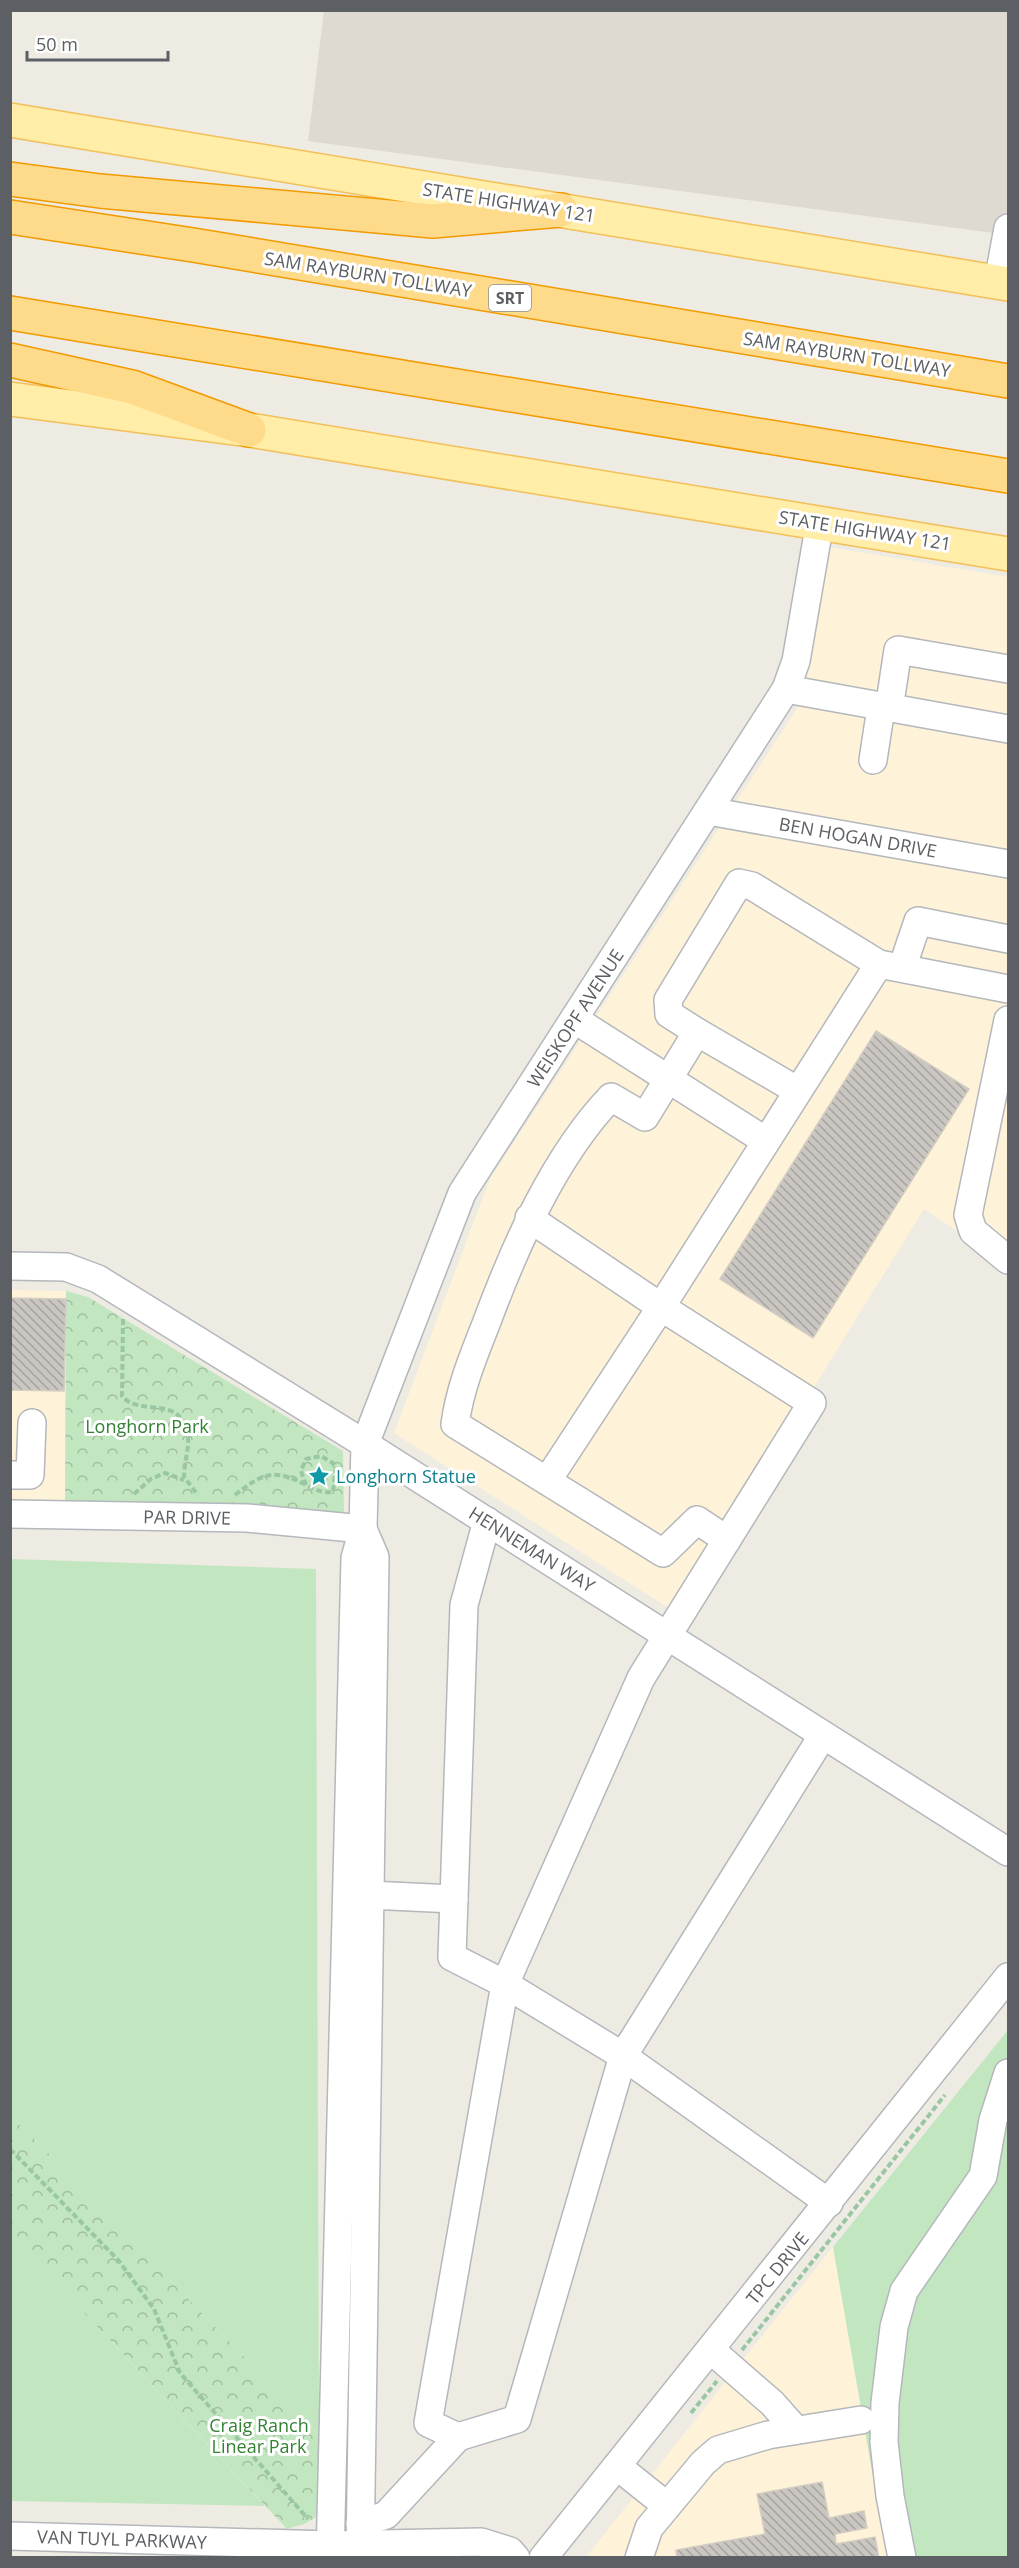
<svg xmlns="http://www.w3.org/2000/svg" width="1019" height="2568" font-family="'Open Sans',sans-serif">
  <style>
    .commercial { fill: #fef3d9 }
    .education { fill: #dedad1 }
    .green { fill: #c2e6c0 }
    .park { fill: url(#park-crowns) }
    .building { fill: url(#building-back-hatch); stroke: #d3cdc2; stroke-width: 1.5 }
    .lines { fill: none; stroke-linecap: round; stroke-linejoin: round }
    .minor-casing { stroke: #b4b7bb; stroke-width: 30 }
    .major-casing { stroke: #f2bf59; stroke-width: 36 }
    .highway-casing { stroke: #f29a00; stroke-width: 36 }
    .path { stroke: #99c7a4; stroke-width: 4; stroke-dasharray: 6 3; stroke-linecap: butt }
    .minor { stroke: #fff; stroke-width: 27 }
    .major { stroke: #ffeda8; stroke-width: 33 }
    .highway { stroke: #fddb8b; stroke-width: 33 }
    .labels { text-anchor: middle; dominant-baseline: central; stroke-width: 6; stroke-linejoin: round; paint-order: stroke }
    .shield { fill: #fff; stroke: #8d9092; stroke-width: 1.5 }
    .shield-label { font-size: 16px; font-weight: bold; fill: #5c6064 }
    .street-label { font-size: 18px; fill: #5c6064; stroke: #fff }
    .park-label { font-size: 18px; fill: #348334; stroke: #fff }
    .culture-label { font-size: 18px; fill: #0d838f; stroke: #fff; text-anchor: start }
  </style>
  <defs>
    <pattern id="park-crowns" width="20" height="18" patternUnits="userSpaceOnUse" patternTransform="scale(1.5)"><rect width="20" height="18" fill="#c2e6c0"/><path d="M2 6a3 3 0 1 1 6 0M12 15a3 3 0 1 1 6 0" fill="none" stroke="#a1bea0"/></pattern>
    <pattern id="building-back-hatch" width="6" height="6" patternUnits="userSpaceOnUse" patternTransform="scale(1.5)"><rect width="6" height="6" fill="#cac6c1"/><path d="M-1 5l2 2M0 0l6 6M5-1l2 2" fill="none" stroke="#a7a4a0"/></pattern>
  </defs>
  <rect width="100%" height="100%" fill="#eeebe3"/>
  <g class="commercial">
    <path d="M829,547L1008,577V1265L924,1209L675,1612L394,1433L490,1179L800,704Z"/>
    <path d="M11,1290L66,1291L65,1503L11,1501Z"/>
    <path d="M833,2247L887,2557H586Z"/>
  </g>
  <path class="education" d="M324,11H1008V235L308,141Z"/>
  <g class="green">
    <path d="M11,1559L316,1569L319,2435L21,2125H11Z"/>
    <path d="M1008,2030V2557H887L833,2247Z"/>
    <path d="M10,2235H11L265,2506L11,2501Z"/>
  </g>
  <g class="park">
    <path d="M66,1291L88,1297L343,1451L344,1516L65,1503Z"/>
    <path d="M11,2125H21L319,2435L318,2516L304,2524L287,2529L11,2235Z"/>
  </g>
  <g class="building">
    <path d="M876,1031L969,1089L813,1338L720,1279Z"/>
    <path d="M10,1298L66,1299L64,1391L10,1390Z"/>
    <path d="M822,2482L829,2518L864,2511L867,2528L835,2534L836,2544L875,2537L879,2558H677L676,2550L765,2534L757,2494Z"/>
  </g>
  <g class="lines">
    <defs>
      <g id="minor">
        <path d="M998,282L1008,228"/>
        <path d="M786,689L1008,729"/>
        <path d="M889,709L898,650L1008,669"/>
        <path d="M873,760L881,708"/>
        <path d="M708,811L1008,864"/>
        <path d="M902,968L918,921L1008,939"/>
        <path d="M574,1019L766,1141"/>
        <path d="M1008,1020L968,1215L973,1231L1008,1260"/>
        <path d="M697,1032L798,1091"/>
        <path d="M529,1218L661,1307L547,1481"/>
        <path d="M10,1266L66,1267L98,1279L365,1444L1008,1852"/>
        <path d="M10,1475H30L32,1423"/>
        <path d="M10,1514L247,1518L363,1529"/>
        <path d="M487,1521L464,1605L452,1957L505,1984L428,2423L458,2437L517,2419L623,2056L505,1984L641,1678L812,1403L661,1307L879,964L1008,989"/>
        <path d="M727,1540L697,1520L663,1553L455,1424C460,1388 473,1357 486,1324C515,1246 554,1157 611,1097L645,1117L697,1032L669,1014L668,1000L739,883L752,886L879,964"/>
        <path d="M823,1735L623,2056L829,2203"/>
        <path d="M369,1895L454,1899"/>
        <path d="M711,2350L772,2403L796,2430"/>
        <path d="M617,2466L667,2506"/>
        <path d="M360,2524L386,2515L458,2437"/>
        <path d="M10,2536L330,2545L481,2542L510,2551L516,2558"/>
        <path d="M330,2558L355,1558L363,1529L365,1444L462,1193L786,689L796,661L820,522"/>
        <path d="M360,2558L375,1557L363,1529"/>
        <path d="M543,2558L1008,1977"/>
        <path d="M639,2558L649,2528L703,2463L718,2450L768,2435L861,2420"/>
        <path d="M902,2558L890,2496L884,2442L885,2403L894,2327L904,2291L983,2176L993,2120L1008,2073"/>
      </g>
      <g id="major">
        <path d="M10,120L1008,284"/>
        <path d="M10,399L249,430L1008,554"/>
      </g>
      <g id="highway">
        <path d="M10,179L100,191L433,221L561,210"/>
        <path d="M10,217L193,245L1008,381"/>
        <path d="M10,313L1008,476"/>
        <path d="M10,360L132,387L249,430"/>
      </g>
    </defs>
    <use href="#minor" class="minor-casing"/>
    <use href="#major" class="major-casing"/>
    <use href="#highway" class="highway-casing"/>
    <g class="path">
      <path d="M123,1319L122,1396C139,1417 183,1394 188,1436C189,1450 184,1463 184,1477L198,1495"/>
      <path d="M134,1494L151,1479L165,1473L184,1480"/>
      <path d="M235,1495C263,1473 274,1468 306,1485C316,1490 322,1493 333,1492L336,1465L321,1456L306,1459L301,1471L306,1485"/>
      <path d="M10,2149L119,2261L154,2309L180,2373L308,2519"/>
      <path d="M742,2350L945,2095"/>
      <path d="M691,2413L717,2381"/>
    </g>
    <use href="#minor" class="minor"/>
    <use href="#major" class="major"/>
    <use href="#highway" class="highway"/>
  </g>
  <defs>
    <symbol id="sight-bare" viewBox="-9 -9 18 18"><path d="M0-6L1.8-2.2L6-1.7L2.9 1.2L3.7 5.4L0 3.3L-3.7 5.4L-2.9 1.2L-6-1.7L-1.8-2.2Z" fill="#0f9aa8" stroke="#fff" stroke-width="2.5" paint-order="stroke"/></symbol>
  </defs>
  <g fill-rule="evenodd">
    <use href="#sight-bare" x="304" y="1461" width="30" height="30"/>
  </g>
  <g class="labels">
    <rect class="shield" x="489" y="285" width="42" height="26" rx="4.5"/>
    <g class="shield-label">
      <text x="510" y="298">SRT</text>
    </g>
    <g class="street-label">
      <text transform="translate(509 202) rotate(9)">STATE HIGHWAY 121</text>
      <text transform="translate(368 274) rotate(9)">SAM RAYBURN TOLLWAY</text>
      <text transform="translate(847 354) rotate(9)">SAM RAYBURN TOLLWAY</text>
      <text transform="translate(865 530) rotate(9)">STATE HIGHWAY 121</text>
      <text transform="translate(858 837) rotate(10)">BEN HOGAN DRIVE</text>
      <text transform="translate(575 1018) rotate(-57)">WEISKOPF AVENUE</text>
      <text transform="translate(187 1517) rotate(1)">PAR DRIVE</text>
      <text transform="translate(532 1549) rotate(32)">HENNEMAN WAY</text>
      <text transform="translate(777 2268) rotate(-51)">TPC DRIVE</text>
      <text transform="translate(122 2539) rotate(2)">VAN TUYL PARKWAY</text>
    </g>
    <g class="park-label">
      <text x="147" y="1426">Longhorn Park</text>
      <text x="259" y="2425">Craig Ranch<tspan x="259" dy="21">Linear Park</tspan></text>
    </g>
    <g class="culture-label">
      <text x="336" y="1476">Longhorn Statue</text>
    </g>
  </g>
  <rect width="1019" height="2568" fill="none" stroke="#5c6064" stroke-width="24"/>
  <path d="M27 51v9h141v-9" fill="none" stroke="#5c6064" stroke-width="3"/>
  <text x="36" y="51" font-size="18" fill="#5c6064" stroke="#ffffff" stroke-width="4.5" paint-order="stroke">50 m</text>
</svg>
